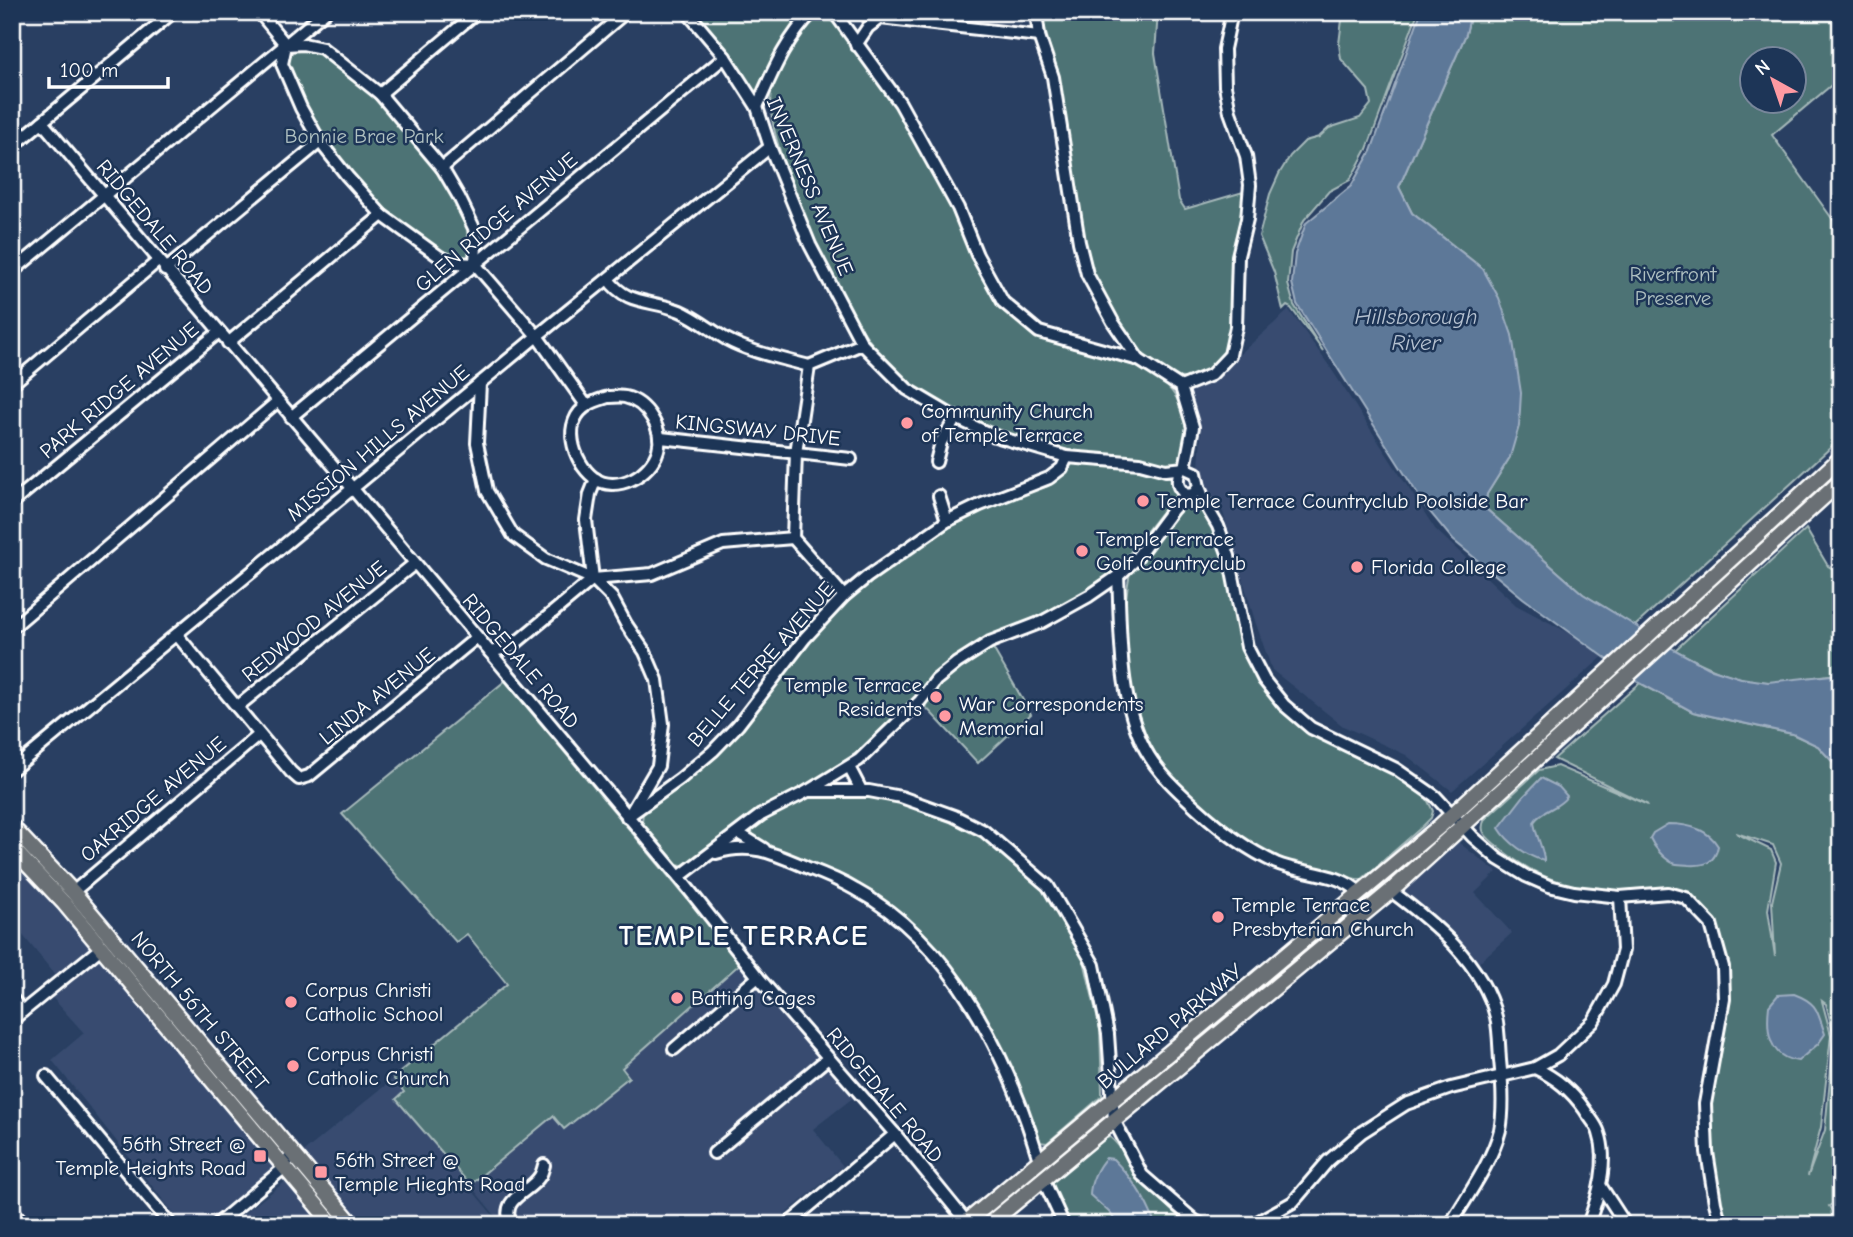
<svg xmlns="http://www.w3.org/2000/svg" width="1853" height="1237" font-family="'Comic Neue',sans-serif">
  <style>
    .built { fill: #374c70 }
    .green { fill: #4e7375; stroke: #a6b9ba; stroke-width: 2; fill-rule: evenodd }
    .water { fill: #5d7898; stroke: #9eaec1; stroke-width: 2 }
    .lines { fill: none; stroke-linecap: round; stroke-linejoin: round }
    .minor-casing { stroke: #fff; stroke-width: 16 }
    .major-casing { stroke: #fff; stroke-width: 19 }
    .minor { stroke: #1d3557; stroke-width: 10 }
    .major { stroke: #6a7074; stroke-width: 14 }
    .poi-dot { fill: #ff9aa2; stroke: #1d3557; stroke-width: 2.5 }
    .labels { text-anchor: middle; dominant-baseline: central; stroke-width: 5; stroke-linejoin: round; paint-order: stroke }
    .park-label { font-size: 21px; fill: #afc0c1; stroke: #1d3557 }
    .street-label { font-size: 21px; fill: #fff; stroke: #1d3557 }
    .poi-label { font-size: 21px; fill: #fff; stroke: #1d3557; text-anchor: start }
    .water-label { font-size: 23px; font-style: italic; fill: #b6c2d1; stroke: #1d3557 }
    .district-label { font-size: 28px; font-weight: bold; letter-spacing: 2px; fill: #fff; stroke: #1d3557 }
  </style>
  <rect width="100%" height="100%" fill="#293f62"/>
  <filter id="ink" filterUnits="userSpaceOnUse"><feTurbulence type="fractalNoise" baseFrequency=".0143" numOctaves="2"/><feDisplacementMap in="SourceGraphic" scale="14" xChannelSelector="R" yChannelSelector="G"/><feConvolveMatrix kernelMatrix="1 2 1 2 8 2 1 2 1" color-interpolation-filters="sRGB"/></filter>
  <g filter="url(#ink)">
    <g class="built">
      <path d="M1289,310L1330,367L1435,529L1516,605L1607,653L1452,791L1406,755L1343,726L1272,670L1255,621L1223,512L1208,489L1199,470L1201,432L1187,389L1212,379Z"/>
      <path d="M1458,842L1497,872L1475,893L1512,933L1477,964L1445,928L1422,906L1408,898L1406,890L1412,881Z"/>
      <path d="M12,854L94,947L57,977L12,922Z"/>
      <path d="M100,954L278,1167L209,1225H183L52,1060L84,1033L50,995Z"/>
      <path d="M741,963L854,1097L813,1129L843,1166L772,1225H503L470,1185L553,1116L565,1129L629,1077L622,1068Z"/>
      <path d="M393,1079L404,1092L396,1099L501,1225H361L300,1155Z"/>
      <path d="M286,1181L323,1225H229Z"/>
    </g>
    <g class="green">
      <path d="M697,12H809L762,88L755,91L751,89L727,52Z"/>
      <path d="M1041,12H1158L1155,53L1179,200L1185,209L1243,192C1244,213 1237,229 1233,249C1227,280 1237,323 1224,351C1220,360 1210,369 1202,374C1153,401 1096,291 1086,255L1056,73Z"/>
      <path d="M1343,12H1418L1367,149L1350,180L1329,191L1304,220L1291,252L1288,284L1294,305L1323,351L1291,308L1287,306L1283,310L1274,272L1259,236L1270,194L1279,174L1290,156L1305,141L1319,137L1329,128L1360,118L1371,104L1368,90L1341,59L1339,44Z"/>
      <path d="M1471,12H1841V77L1772,135L1841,231V438L1635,626L1583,594L1485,508L1487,494L1510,457L1483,269L1412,213L1399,187L1466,34ZM1752,60H1794V102H1752Z"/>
      <path d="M821,14C835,17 845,37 854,47C883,85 910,124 932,167C949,201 962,236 980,269C985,278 989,289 996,296C1007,307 1026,328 1039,336C1090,362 1179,354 1186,428C1187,443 1190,456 1178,467C1093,456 1004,446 931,398C910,384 892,368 876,349C843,309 762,142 771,92C774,74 785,54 796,40C804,31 810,19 821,14Z"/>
      <path d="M296,47L323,53L377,96L438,170L455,198L471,229L472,257L469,260L456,261L442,255L385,212L323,141L304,105L285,58L287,50Z"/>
      <path d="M1074,462C1090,461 1154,468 1167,475C1174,479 1175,488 1177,495L1174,501L1167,505L1124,560L1121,569L1089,591L966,651L928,680L896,720L868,745L686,866L673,863L642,823L643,812L676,788L845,601L872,578L949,525L987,507L1048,486L1056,481Z"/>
      <path d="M1192,499L1196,500L1218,534L1225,554L1241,640L1297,723L1322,740L1394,774L1427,799L1433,811L1431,818L1423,826L1361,880C1327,872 1291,866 1259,850C1238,840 1221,824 1204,809C1194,799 1182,790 1173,780C1130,728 1117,637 1130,572L1186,500Z"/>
      <path d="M1806,529L1828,566L1841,573V674C1817,675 1793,682 1769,682C1735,681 1704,666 1675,650Z"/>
      <path d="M990,643L1031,714L978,763L920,701L936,680Z"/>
      <path d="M505,681L741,963L622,1068L629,1077L564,1129L553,1116L470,1185L396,1099L404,1092L393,1078L507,984L467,934L456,942L342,814Z"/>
      <path d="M1640,683L1693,712L1792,734L1818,746L1841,771V1199L1829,1206L1841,1225H1726L1715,1178L1711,1100L1724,953L1686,894C1612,892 1556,898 1496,845C1487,837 1478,832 1485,819L1539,770L1557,766L1648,805L1554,759ZM1736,833L1773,845L1781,863L1772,902L1775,956L1768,910L1776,862L1771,850ZM1822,1001L1826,1004L1834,1036L1825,1130L1808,1176L1821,1127L1831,1035Z"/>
      <path d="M828,792L860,793L894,799L961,823L981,835L1035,881L1051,900L1083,956L1100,1029L1102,1091V1096L1047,1143L1039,1142L1036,1138L1017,1078L982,1009L962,980L932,946L909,922L861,887L818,865L764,844L753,837L752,831C761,810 807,796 828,792Z"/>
      <path d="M1110,1137C1121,1146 1126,1157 1134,1168C1150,1189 1168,1210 1189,1225H1069L1052,1187L1054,1178L1102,1139Z"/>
    </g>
    <g class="water">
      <path d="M1421,12H1471L1466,34L1399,187L1412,213L1483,269L1499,298L1512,335L1521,393L1519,426L1510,457L1487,494L1485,508L1583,594L1675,650L1709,668L1741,678L1768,682L1841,674V771L1818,746L1793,734L1693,712L1640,683L1523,598L1453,540L1425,506L1297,304L1292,283L1295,254L1306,223L1351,186L1371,151Z"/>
      <path d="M1541,778L1559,787L1567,796C1559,809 1542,809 1534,822C1535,834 1545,852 1544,861C1527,856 1508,843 1499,828L1523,797Z"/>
      <path d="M1668,824C1688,824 1708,829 1718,846C1715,863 1705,866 1689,865C1684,864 1677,865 1673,863C1663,858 1654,847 1650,838L1653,833Z"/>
      <path d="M1794,994C1818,1003 1817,1011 1825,1034L1818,1044L1798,1061C1769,1058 1766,1031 1769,1006L1778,995Z"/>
      <path d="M1106,1158L1113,1159C1131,1177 1145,1197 1154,1221L1152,1225H1118L1110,1213L1090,1195C1090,1183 1097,1167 1106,1158Z"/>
    </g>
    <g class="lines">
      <defs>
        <g id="minor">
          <path d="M259,12L286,45"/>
          <path d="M687,12L725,57L757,107L770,147L810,245L862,344L907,389L956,418L992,435L1067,457L1140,463L1166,470L1185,468L1196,473L1199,487L1193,494L1186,495C1177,487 1176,482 1180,470"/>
          <path d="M834,12L900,103L958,208L977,255L1003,302L1039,332L1139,360"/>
          <path d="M859,12L880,18L1039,36"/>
          <path d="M1036,12L1039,36L1053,77L1079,242L1087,274L1113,322L1139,360L1181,387L1193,427L1185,468"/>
          <path d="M856,45L868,27L880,18"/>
          <path d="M380,94L477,12"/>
          <path d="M757,107C772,73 786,38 813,12"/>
          <path d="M42,122L353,489L679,877L758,977L895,1134L969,1225"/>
          <path d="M12,147L173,12"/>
          <path d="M442,168L626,12"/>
          <path d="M475,264L476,244L474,228L459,197L442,168L380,94L322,48L303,44L286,45L282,64L301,108L320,142L347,176L382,215L440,257L455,263L475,264L537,336L586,405"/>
          <path d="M165,270L320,142"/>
          <path d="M12,272L325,12"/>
          <path d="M608,279C627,306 651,299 680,311C696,318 711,330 726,339C752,353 781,358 809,366"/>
          <path d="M228,343L382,215"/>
          <path d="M480,383L477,443L487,491L513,535L546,559L593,579L652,574L723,544L793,538L844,596"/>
          <path d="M12,384L158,261"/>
          <path d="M1181,387L1211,375L1230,355L1236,327L1238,256L1247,219L1250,185L1246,156L1230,112L1225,86L1224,49L1232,12"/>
          <path d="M608,397C614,397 620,396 625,397C647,402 664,430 658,450C651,475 616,494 594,478C572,461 561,421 588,405C594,401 602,399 608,397Z"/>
          <path d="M291,417L725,57"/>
          <path d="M661,438L851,459"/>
          <path d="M936,462L941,442L956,418"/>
          <path d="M596,479L590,494L586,520L593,579L612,598L626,624L645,652L657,680L663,724L658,766L631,812"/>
          <path d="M1199,487L1208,509L1218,526L1229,556L1247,647L1264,680L1284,705L1311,728L1396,769L1435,796L1473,837L1498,859L1526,876L1549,886L1574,892L1620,897L1668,893L1686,898L1711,924L1723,967L1724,999L1705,1104L1707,1152L1715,1203L1721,1225"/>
          <path d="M939,496L947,521"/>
          <path d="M12,503L219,332"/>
          <path d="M793,538L796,453L809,366L862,344"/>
          <path d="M1118,576C1121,633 1118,698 1145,749C1157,772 1178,791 1198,809C1222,831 1246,849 1276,863C1302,874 1340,872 1360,893"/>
          <path d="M12,628L278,401"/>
          <path d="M177,635L291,772L299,779L309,776L476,638"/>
          <path d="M490,652L511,647L593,579"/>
          <path d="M237,707L414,564"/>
          <path d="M849,767L861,790"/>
          <path d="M12,770L537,336L770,147"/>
          <path d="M808,791H869L901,797L954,816L984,831L1048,886L1094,965L1108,1034L1114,1120L1142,1175L1195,1221L1203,1225"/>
          <path d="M627,817L680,779L713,751L738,725L805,638L844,596L867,577L947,521L980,505L1049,478L1062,468L1067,457"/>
          <path d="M738,833L764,849"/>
          <path d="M716,853C752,842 775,854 808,868C824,874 841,881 856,890C953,942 1009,1059 1039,1160"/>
          <path d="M679,877L761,815L808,791L859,760L920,701L936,680L957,663L990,642L1042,622L1089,596L1118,576L1135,560L1173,509L1186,495"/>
          <path d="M1391,891C1433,922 1483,963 1496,1017C1499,1030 1499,1046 1500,1060C1502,1079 1504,1111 1500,1130C1492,1162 1467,1196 1450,1225"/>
          <path d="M73,892L259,735"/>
          <path d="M12,999L23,1011"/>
          <path d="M12,1020L101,948"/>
          <path d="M674,1049L758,977"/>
          <path d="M1535,1068C1556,1078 1571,1090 1585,1110C1589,1117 1597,1125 1599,1133C1609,1162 1598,1197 1588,1225"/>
          <path d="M46,1076L171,1225"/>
          <path d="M714,1153L828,1058"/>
          <path d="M1043,1179L1064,1225"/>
          <path d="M1600,1185L1626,1225"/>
          <path d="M12,1210L25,1225"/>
          <path d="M216,1225L285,1167L292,1152"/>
          <path d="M511,1225C499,1197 529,1194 540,1176C542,1173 543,1169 544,1165"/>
          <path d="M787,1225L895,1134"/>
          <path d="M1252,1225L1293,1202L1328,1161L1362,1132L1406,1104L1451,1088L1535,1068L1558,1055L1593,1022L1614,984L1623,950L1620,897"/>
        </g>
        <g id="major">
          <path d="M12,827L73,892L353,1225"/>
          <path d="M12,848L64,903L333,1225"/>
          <path d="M963,1225L1440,826L1841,458"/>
          <path d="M988,1225L1391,891L1841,481"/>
        </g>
      </defs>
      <use href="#minor" class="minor-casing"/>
      <use href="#major" class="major-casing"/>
      <use href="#minor" class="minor"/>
      <use href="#major" class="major"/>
    </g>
  </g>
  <g class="poi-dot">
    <circle cx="907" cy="423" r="7"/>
    <circle cx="1143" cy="501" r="7"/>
    <circle cx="1082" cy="551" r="7"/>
    <circle cx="1357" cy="567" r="7"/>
    <circle cx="936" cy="697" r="7"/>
    <circle cx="945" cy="716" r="7"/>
    <circle cx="1218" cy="917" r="7"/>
    <circle cx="677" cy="998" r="7"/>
    <circle cx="291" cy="1002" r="7"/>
    <circle cx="293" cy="1066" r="7"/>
    <rect x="253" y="1149" width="14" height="14" rx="3.5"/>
    <rect x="314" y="1165" width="14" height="14" rx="3.5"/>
  </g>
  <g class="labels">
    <g class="park-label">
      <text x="364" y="136">Bonnie Brae Park</text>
      <text x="1673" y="274">Riverfront<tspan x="1673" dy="24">Preserve</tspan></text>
    </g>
    <g class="street-label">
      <text transform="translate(810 186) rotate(67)">INVERNESS AVENUE</text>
      <text transform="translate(496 222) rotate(-40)">GLEN RIDGE AVENUE</text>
      <text transform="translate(155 227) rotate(50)">RIDGEDALE ROAD</text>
      <text transform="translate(119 390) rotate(-40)">PARK RIDGE AVENUE</text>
      <text transform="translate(758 430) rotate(6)">KINGSWAY DRIVE</text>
      <text transform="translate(378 443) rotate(-40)">MISSION HILLS AVENUE</text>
      <text transform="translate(314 621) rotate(-39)">REDWOOD AVENUE</text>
      <text transform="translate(521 661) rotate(50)">RIDGEDALE ROAD</text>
      <text transform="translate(761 664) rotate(-49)">BELLE TERRE AVENUE</text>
      <text transform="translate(377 696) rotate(-39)">LINDA AVENUE</text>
      <text transform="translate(153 799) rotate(-40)">OAKRIDGE AVENUE</text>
      <text transform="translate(200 1011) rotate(50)">NORTH 56TH STREET</text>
      <text transform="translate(1170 1026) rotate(-40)">BULLARD PARKWAY</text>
      <text transform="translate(885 1095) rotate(50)">RIDGEDALE ROAD</text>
    </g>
    <g class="poi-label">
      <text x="921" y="411">Community Church<tspan x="921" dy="24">of Temple Terrace</tspan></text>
      <text x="1157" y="501">Temple Terrace Countryclub Poolside Bar</text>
      <text x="1096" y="539">Temple Terrace<tspan x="1096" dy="24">Golf Countryclub</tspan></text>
      <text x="1371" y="567">Florida College</text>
      <text x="922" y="685" text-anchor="end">Temple Terrace<tspan x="922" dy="24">Residents</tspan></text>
      <text x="959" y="704">War Correspondents<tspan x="959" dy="24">Memorial</tspan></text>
      <text x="1232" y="905">Temple Terrace<tspan x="1232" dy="24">Presbyterian Church</tspan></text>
      <text x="305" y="990">Corpus Christi<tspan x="305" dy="24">Catholic School</tspan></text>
      <text x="691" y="998">Batting Cages</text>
      <text x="307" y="1054">Corpus Christi<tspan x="307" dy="24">Catholic Church</tspan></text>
      <text x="246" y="1144" text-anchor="end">56th Street @<tspan x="246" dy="24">Temple Heights Road</tspan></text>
      <text x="335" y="1160">56th Street @<tspan x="335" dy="24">Temple Hieghts Road</tspan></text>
    </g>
    <g class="water-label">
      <text x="1416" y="316">Hillsborough<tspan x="1416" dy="26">River</tspan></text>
    </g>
    <g class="district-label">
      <text x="744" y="936">TEMPLE TERRACE</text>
    </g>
  </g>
  <rect width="1853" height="1237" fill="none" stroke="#1d3557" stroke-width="42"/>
  <rect x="21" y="21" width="1811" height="1195" fill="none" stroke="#fff" stroke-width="2.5" filter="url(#ink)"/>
  <g transform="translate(1773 80) rotate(320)"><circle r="33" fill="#1d3557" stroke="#77869a" stroke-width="2"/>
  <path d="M0-5L12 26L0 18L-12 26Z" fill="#ff9aa2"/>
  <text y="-10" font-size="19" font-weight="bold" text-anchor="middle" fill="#ffffff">N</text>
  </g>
  <path d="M49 77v10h119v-10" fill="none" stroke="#ffffff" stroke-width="3.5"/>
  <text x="60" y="77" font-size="21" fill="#ffffff" stroke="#1d3557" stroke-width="5" paint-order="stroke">100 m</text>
</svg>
